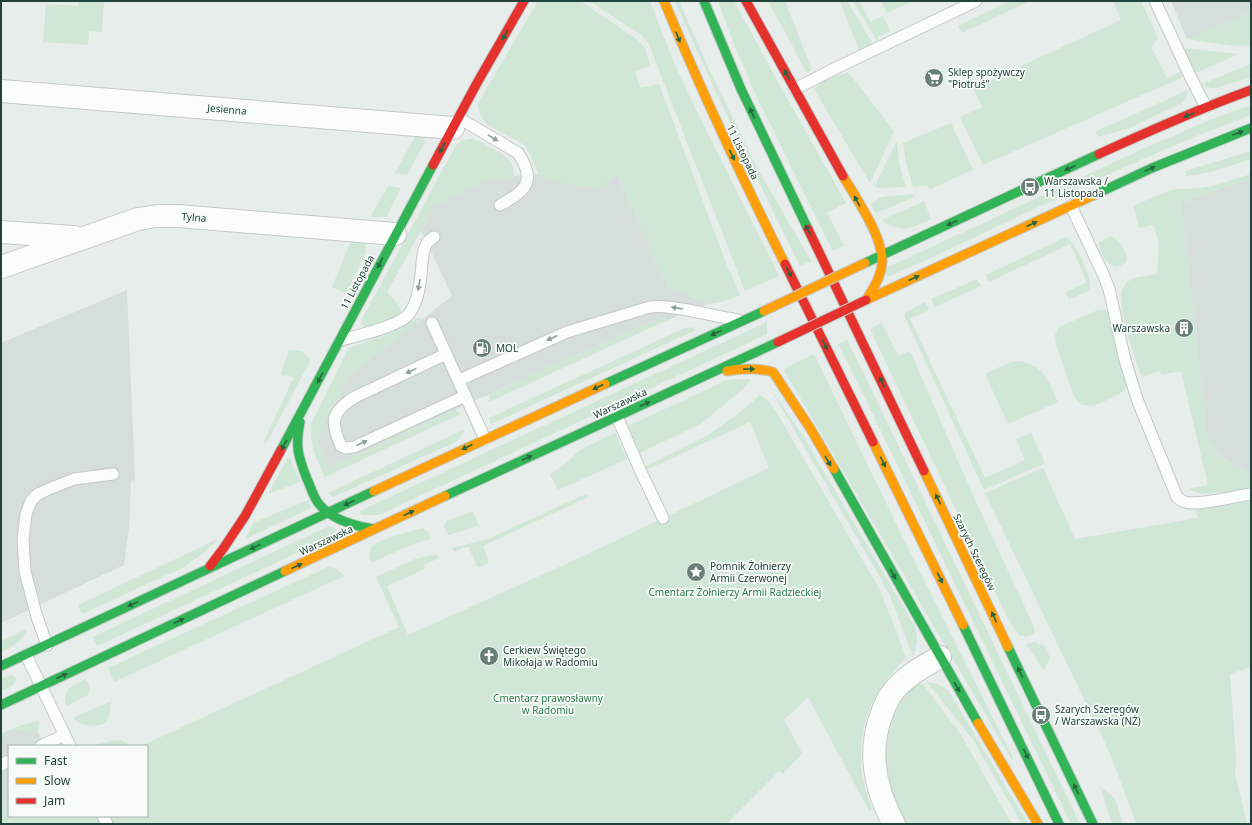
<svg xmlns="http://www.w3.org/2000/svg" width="1252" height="825" font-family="'Noto Sans',sans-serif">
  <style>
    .built { fill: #d5deda }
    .green { fill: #d0e6d7 }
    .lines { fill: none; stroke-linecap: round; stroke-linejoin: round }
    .lane-casing { stroke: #c4cac7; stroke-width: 13 }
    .street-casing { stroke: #c4cac7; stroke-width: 24 }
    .fast-casing { stroke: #c3cac7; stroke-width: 11 }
    .slow-casing { stroke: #c3cac7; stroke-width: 11 }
    .jam-casing { stroke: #c3cac7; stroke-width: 11 }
    .lane { stroke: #fbfcfc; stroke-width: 11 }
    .street { stroke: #fbfcfc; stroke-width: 22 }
    .fast { stroke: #30b455; stroke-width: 9 }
    .slow { stroke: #ff9f0a; stroke-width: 9 }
    .jam { stroke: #e5322d; stroke-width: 9 }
    .slow-bridge-casing { stroke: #c3cac7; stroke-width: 11; stroke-linecap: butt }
    .jam-bridge-casing { stroke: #c3cac7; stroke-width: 11; stroke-linecap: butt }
    .slow-bridge { stroke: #ff9f0a; stroke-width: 9 }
    .jam-bridge { stroke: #e5322d; stroke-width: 9 }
    .oneway { fill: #276442 }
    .oneway2 { fill: #8f9f9b }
    .labels { text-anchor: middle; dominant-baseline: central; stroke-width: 3.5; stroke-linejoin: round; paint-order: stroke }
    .poi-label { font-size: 10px; fill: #23423a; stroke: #f6fbf8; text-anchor: start }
    .street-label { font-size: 10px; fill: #23423a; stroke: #f6fbf8 }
    .park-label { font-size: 10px; fill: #2b7b4a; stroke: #f6fbf8 }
  </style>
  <rect width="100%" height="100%" fill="#e7edea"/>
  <g class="built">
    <path d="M1171,1H1251V12L1187,39Z"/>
    <path d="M539,174L545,178L617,175L668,287L708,304L670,319H658L570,357L330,467L317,441L348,377L452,296L421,230L434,207L488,180L492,179H511L514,176Z"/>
    <path d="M1251,178V475L1222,457L1207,437L1181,203Z"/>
    <path d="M127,290L135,480L131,481L129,527L124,565L1,623V343Z"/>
    <path d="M19,729L31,734L38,732L45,746H9V800L1,803V737Z"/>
  </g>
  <g class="green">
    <path d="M79,1H104L102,32L89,31L88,45L43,42L46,4L78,6Z"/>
    <path d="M538,1H580L639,41L645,48L650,65L635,72L641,88L659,84L726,263L740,295L725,301L708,304L668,287L617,175L599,188L552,182L545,178L539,174L526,146L487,124C481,117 478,112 478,103Z"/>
    <path d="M589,1H650L674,63L691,99L779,276L745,291L648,42L640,34Z"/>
    <path d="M675,1H679L708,67L754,162L811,261L800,266C757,178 714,91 675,1Z"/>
    <path d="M718,1H734L778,82L846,203L827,213L844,246L833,251L758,100L733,42Z"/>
    <path d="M768,1H785L811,68V70L810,71L807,73Z"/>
    <path d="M840,1H847L873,44L859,50Z"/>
    <path d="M853,1H859L871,22L883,16L890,31L877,37L879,42H878Z"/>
    <path d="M881,1H913L887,13Z"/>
    <path d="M1010,1H1030L962,33L958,26Z"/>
    <path d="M1113,1H1141L1158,38L1151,47L1167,78L1180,72L1183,77L983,165L960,117L982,107L973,88L1121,20Z"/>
    <path d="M1251,12V46H1234L1187,39Z"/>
    <path d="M1184,48L1238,54L1196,73Z"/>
    <path d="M1251,64V77L1216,88H1209L1202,84Z"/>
    <path d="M848,72L894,131L870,183L814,89C822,79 836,75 848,72Z"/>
    <path d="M1188,90C1188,96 1186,99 1182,103L1130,128L1098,137L1095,132Z"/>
    <path d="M1251,105V115C1150,152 1053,201 956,246H954L950,249L891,276L887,277L884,269L1149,146L1210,120Z"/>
    <path d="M951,123L973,170L930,189L927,185L913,187L906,163L903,143Z"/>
    <path d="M417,133L421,134L425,142L407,175L395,173Z"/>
    <path d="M468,139H474L479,141C493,149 516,157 514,176L511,179H492L488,180L434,207L387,292L401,308V312C394,318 374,326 364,327L362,324V319L456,145L462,141Z"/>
    <path d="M897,141L899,164L906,187L879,188L875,186Z"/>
    <path d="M1251,151V159L1211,172L1187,176L1185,171Z"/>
    <path d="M1251,174V178L1181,203L1207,437L1222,457L1251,475V490L1201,494L1188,489L1208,485L1181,371L1161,375L1160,370L1143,377L1140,373L1129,339L1122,311L1121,292L1127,282L1134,278L1157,274L1159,244L1154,225L1140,228L1133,206L1168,191L1179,189L1201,188L1213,186Z"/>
    <path d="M388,186L401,188L386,217H370Z"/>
    <path d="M914,194L915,197L876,213L870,204L882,197Z"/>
    <path d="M924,201L931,219C911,228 902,234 882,220Z"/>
    <path d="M264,229L364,242L366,252L346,293L332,287L351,241L264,235Z"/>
    <path d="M1111,236C1121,241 1128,251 1126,262L1118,267C1104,265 1103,255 1098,243Z"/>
    <path d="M1066,237C1075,241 1088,271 1090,281C1090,284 1090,287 1089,290L1069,300L1066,292L1087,282L1070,244L989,282L986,275Z"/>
    <path d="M977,279L981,286L935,307L931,299Z"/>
    <path d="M925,302L929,310L910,319L985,478L1025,460L1016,439L1031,433L1045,463L984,490L905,317V313Z"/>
    <path d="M1098,310H1106L1108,314L1118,358L1127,383L1126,389L1119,394L1099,404L1092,406L1082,405L1074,397L1056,344L1055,335L1059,327Z"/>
    <path d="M419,318L423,319L348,377L317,441L330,467L451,411L456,410L461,414L325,477C317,459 309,445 311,424L347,351L352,347L393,332L408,321Z"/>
    <path d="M664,318L670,319L489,402L490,394L570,357L658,319Z"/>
    <path d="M767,322V334L379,515H361L360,511Z"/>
    <path d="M882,323L898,356L910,351L972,493L1034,627L1035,632C1030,637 1026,637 1019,635L1006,615L870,329Z"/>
    <path d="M692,327L696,330L491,424L489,418L683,329Z"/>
    <path d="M847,339L1080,824H1071L862,392L838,344Z"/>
    <path d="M289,350L301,351L311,359L266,444L263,443L294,377L281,375Z"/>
    <path d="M814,354L905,542L1013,758L1012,760L784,370L789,366Z"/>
    <path d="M1020,361C1045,367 1048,380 1058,402L1008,424L985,374L1008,363Z"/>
    <path d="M751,379L745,387L702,423L640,453L628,426L727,380Z"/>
    <path d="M770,388L802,434L915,627C918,639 918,644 913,656L889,594L881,579Z"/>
    <path d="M760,395L769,402L777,413L880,590L906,657C893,671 881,686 872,704C860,726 858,764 865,788C867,795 870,802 872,809L869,811L808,697L784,720L802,753L783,774L779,771L726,824H1V803L9,800V816H147V746H141L399,627L376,577L415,559L437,554L439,558L424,565L425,569L387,586L408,635L575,560L769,468L750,422L646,470L644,467L707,436L743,410Z"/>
    <path d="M465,429L460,438L456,442L333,497L328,493Z"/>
    <path d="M615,433L627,459L558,490L550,474L562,467L580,450Z"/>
    <path d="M290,458L300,482L268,494L287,459Z"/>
    <path d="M1043,468L1075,539L1198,518L1195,508L1251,501V667L1230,674L1236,756L1235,773L1247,824H1136L1118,774L1106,745L985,493Z"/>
    <path d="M586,494L588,497L483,546L489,562L480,567L477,566L468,546L454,552L452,548L488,539Z"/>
    <path d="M308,500L311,508L247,538L246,537L253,523Z"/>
    <path d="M473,511L479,526L448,535L444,527L446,521Z"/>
    <path d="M329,526L340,533L97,646L93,637Z"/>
    <path d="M423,528L428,532L431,539L413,544L371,563C370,559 368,553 371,548C377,539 412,531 423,528Z"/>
    <path d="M218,539L205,552L184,567L82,614L78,605Z"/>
    <path d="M328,567C336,568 339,570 344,576L114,682L108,668Z"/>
    <path d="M27,629C23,642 13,646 1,652V641Z"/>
    <path d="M1035,642L1043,645L1050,657L1044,671L1026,644Z"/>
    <path d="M12,675L16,678C16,686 8,688 1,691V679Z"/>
    <path d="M86,679C88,684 92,689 88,695L66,706C63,688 72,685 86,679Z"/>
    <path d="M927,682L937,684L948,690L1028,824H1022L973,740Z"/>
    <path d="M922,683L961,735L1012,824H905C901,817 897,810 894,802C892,796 891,790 889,784C883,755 883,736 897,709C903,698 910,688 922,683Z"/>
    <path d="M111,701L109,718L106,723C94,728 83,727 73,718Z"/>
    <path d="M37,721L40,722L38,732L31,734L19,729L1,737V734L19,726Z"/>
    <path d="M117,740L123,741L129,746H97L102,743Z"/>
    <path d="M1100,787L1115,798L1123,824H1112Z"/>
  </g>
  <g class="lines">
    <defs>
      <g id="lane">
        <path d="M1155,1L1191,78L1206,107"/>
        <path d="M795,89L836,68L976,1"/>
        <path d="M459,118L518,153C537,181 526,191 500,205"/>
        <path d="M1071,206L1104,276L1109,289L1125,360L1137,399L1177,497C1179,499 1182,501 1185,502C1198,506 1235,496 1251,494"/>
        <path d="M432,323L485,439"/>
        <path d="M341,340C359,335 393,328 407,316C419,304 421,279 422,263C423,256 423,249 427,243C429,240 431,239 434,237"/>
        <path d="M446,354L355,397C331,412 330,421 341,446L346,448L354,447L465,396"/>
        <path d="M459,380L567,332L650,307C661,305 671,308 682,309C700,312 719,317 738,320"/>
        <path d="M617,417L641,472L663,518"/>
        <path d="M47,645L36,614L25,571L23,540L26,514L31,501L38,494L49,489L74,479L113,474"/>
        <path d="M26,655L70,746"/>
        <path d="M41,746L64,735"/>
        <path d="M1,765L9,761"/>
        <path d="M103,816L107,824"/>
      </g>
      <g id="street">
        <path d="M1,91L453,128"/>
        <path d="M1,232L74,237"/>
        <path d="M1,267L138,219L157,216H178L395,234"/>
        <path d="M894,824C876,791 868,755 880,719C883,711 885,703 890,696C902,678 922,667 940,657"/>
      </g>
      <g id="fast">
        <path d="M704,1L741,89L808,229"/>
        <path d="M1094,195L1152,168L1251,128"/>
        <path d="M865,263L1099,154"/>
        <path d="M605,384L764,311"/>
        <path d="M300,422C295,447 298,456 307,479C311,487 313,497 319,504C332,520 354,526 374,529"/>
        <path d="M281,450L433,165"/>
        <path d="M834,469L978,723"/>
        <path d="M445,496L778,342"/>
        <path d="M963,625L1059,824"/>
        <path d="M1008,647L1093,824"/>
        <path d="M1,666L374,491"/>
        <path d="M1,705L285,571"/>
      </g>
      <g id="slow">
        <path d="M664,1C701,90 742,178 785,264"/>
        <path d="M843,176C856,198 884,238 882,263C881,277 873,289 866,300"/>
        <path d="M866,300L1094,195"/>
        <path d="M727,371C743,368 758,368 773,372L810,428L834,469"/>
        <path d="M873,442L963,625"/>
        <path d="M924,471L1008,647"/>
        <path d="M374,491L605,384"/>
        <path d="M285,571L445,496"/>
        <path d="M978,723L1038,824"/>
      </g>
      <g id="jam">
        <path d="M746,1L843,176"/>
        <path d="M1099,154C1149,131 1199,109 1251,90"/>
        <path d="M433,165L477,83L524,1"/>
        <path d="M808,229L924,471"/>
        <path d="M785,264L873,442"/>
        <path d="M210,566L223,549L245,516L281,450"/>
      </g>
    </defs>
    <use href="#lane" class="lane-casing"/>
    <use href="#street" class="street-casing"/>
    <use href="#fast" class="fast-casing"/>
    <use href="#slow" class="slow-casing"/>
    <use href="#jam" class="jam-casing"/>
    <use href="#lane" class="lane"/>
    <use href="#street" class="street"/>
    <use href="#fast" class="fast"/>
    <use href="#slow" class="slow"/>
    <use href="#jam" class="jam"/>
    <defs>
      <path id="slow-bridge" d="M764,311L865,263"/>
      <path id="jam-bridge" d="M778,342L866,300"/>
    </defs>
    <use href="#slow-bridge" class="slow-bridge-casing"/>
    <use href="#jam-bridge" class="jam-bridge-casing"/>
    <use href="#slow-bridge" class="slow-bridge"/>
    <use href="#jam-bridge" class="jam-bridge"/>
  </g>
  <defs><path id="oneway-solid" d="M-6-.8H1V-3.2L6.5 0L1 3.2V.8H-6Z"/></defs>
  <g class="oneway">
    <use href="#oneway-solid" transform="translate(505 35) rotate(120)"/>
    <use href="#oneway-solid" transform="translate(678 37) rotate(68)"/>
    <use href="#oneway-solid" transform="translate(787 75) rotate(-119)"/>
    <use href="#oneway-solid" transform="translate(752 113) rotate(-115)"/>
    <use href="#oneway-solid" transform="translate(1189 115) rotate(157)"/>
    <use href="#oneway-solid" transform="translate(1238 133) rotate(-20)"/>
    <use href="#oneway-solid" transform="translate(442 148) rotate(119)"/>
    <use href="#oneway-solid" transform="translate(732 155) rotate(65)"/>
    <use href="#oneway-solid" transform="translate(1070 168) rotate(155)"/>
    <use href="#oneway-solid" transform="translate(1150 169) rotate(-24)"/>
    <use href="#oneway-solid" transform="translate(857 201) rotate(-119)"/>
    <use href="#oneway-solid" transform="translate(952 223) rotate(155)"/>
    <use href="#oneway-solid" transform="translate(1032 224) rotate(-25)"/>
    <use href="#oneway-solid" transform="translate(808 230) rotate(-116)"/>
    <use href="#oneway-solid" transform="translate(380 263) rotate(118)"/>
    <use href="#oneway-solid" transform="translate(789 272) rotate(64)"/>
    <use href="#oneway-solid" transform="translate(914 278) rotate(-25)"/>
    <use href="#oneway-solid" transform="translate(716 333) rotate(155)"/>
    <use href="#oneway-solid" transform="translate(825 345) rotate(64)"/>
    <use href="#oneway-solid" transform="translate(749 369) rotate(-1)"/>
    <use href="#oneway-solid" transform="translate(320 378) rotate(117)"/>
    <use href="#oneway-solid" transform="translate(882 382) rotate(-116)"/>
    <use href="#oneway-solid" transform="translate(598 387) rotate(155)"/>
    <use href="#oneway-solid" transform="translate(645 404) rotate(-25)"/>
    <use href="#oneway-solid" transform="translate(284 445) rotate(119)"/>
    <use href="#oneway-solid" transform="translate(467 447) rotate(155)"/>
    <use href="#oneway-solid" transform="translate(527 458) rotate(-25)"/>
    <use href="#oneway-solid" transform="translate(828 461) rotate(60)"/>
    <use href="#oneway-solid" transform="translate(883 462) rotate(64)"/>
    <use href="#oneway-solid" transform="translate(938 499) rotate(-116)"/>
    <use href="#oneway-solid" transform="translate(349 503) rotate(155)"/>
    <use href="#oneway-solid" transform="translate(409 513) rotate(-25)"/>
    <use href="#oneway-solid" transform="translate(255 547) rotate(155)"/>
    <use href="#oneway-solid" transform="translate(297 566) rotate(-25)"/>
    <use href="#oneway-solid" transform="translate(893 574) rotate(61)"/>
    <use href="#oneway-solid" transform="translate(940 578) rotate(64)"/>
    <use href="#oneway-solid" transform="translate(133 604) rotate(155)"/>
    <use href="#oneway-solid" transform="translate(994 617) rotate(-115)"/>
    <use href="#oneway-solid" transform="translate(179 621) rotate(-25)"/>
    <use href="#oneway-solid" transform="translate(1020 672) rotate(-116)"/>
    <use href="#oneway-solid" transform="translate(62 676) rotate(-25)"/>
    <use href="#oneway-solid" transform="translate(957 687) rotate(60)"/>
    <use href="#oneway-solid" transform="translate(1026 754) rotate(64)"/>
    <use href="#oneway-solid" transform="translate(1076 789) rotate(-116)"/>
  </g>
  <g class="oneway2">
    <use href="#oneway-solid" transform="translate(493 138) rotate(31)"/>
    <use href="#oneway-solid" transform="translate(419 285) rotate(101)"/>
    <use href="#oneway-solid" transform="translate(677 308) rotate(-171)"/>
    <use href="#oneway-solid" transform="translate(552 338) rotate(156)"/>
    <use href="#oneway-solid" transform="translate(411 371) rotate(154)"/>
    <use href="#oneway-solid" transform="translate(362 443) rotate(-25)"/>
  </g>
  <defs>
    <symbol id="supermarket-disc" viewBox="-11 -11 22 22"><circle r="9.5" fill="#687e78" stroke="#f6fbf8"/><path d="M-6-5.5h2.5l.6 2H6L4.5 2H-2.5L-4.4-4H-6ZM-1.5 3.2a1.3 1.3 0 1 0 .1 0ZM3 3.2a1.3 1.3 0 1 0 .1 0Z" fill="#fff"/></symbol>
    <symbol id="bus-disc" viewBox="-11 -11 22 22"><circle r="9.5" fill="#687e78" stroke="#f6fbf8"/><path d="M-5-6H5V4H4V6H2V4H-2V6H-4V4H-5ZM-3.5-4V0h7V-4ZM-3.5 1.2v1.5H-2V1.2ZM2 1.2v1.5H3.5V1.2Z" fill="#fff"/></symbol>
    <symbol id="building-disc" viewBox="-11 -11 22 22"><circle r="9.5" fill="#687e78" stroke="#f6fbf8"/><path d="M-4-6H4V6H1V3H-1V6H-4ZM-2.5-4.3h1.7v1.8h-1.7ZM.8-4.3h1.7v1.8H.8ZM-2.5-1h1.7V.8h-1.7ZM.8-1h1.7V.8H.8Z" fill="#fff"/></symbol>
    <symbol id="fuel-disc" viewBox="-11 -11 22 22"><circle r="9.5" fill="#687e78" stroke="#f6fbf8"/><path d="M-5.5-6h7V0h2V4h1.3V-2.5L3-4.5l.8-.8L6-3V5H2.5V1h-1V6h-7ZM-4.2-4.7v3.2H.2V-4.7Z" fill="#fff"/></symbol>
    <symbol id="sight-disc" viewBox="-11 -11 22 22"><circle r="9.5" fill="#687e78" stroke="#f6fbf8"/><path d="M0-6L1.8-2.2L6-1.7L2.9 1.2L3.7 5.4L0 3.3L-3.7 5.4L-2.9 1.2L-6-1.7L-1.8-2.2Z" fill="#fff"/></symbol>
    <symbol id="church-disc" viewBox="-11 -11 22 22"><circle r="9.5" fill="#687e78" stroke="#f6fbf8"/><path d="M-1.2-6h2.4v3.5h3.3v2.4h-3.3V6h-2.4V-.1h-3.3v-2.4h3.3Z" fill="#fff"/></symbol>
  </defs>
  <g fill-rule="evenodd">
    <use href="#supermarket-disc" x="923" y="67" width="22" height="22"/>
    <use href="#bus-disc" x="1019" y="176" width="22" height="22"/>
    <use href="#building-disc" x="1173" y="317" width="22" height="22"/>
    <use href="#fuel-disc" x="471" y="337" width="22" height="22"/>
    <use href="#sight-disc" x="685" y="561" width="22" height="22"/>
    <use href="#church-disc" x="478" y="645" width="22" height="22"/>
    <use href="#bus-disc" x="1030" y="704" width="22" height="22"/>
  </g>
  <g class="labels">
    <g class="poi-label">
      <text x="948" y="72">Sklep spożywczy<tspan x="948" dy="12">"Piotruś"</tspan></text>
      <text x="1044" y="181">Warszawska /<tspan x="1044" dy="12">11 Listopada</tspan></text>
      <text x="1170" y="328" text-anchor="end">Warszawska</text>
      <text x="496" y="348">MOL</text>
      <text x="710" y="566">Pomnik Żołnierzy<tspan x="710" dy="12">Armii Czerwonej</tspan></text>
      <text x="503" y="650">Cerkiew Świętego<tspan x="503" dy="12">Mikołaja w Radomiu</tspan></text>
      <text x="1055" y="709">Szarych Szeregów<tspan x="1055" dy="12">/ Warszawska (NŻ)</tspan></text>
    </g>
    <g class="street-label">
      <text transform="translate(227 109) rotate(5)">Jesienna</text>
      <text transform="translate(743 152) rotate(64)">11 Listopada</text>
      <text transform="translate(194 217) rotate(5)">Tylna</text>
      <text transform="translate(357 282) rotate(-62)">11 Listopada</text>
      <text transform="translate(620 403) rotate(-25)">Warszawska</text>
      <text transform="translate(326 540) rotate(-25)">Warszawska</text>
      <text transform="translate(975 552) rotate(64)">Szarych Szeregów</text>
    </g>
    <g class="park-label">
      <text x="735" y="592">Cmentarz Żołnierzy Armii Radzieckiej</text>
      <text x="548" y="698">Cmentarz prawosławny<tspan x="548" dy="12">w Radomiu</tspan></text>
    </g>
  </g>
  <rect width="1252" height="825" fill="none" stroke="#23423a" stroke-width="4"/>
  <rect x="8" y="745" width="140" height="72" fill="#f6fbf8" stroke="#a2b1ac"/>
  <rect x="16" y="758" width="20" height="6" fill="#30b455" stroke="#a2b1ac"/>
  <text x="44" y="765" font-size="12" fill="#23423a">Fast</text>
  <rect x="16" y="778" width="20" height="6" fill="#ff9f0a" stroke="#a2b1ac"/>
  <text x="44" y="785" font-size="12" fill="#23423a">Slow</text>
  <rect x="16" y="798" width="20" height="6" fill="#e5322d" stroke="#a2b1ac"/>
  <text x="44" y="805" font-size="12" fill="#23423a">Jam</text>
</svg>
